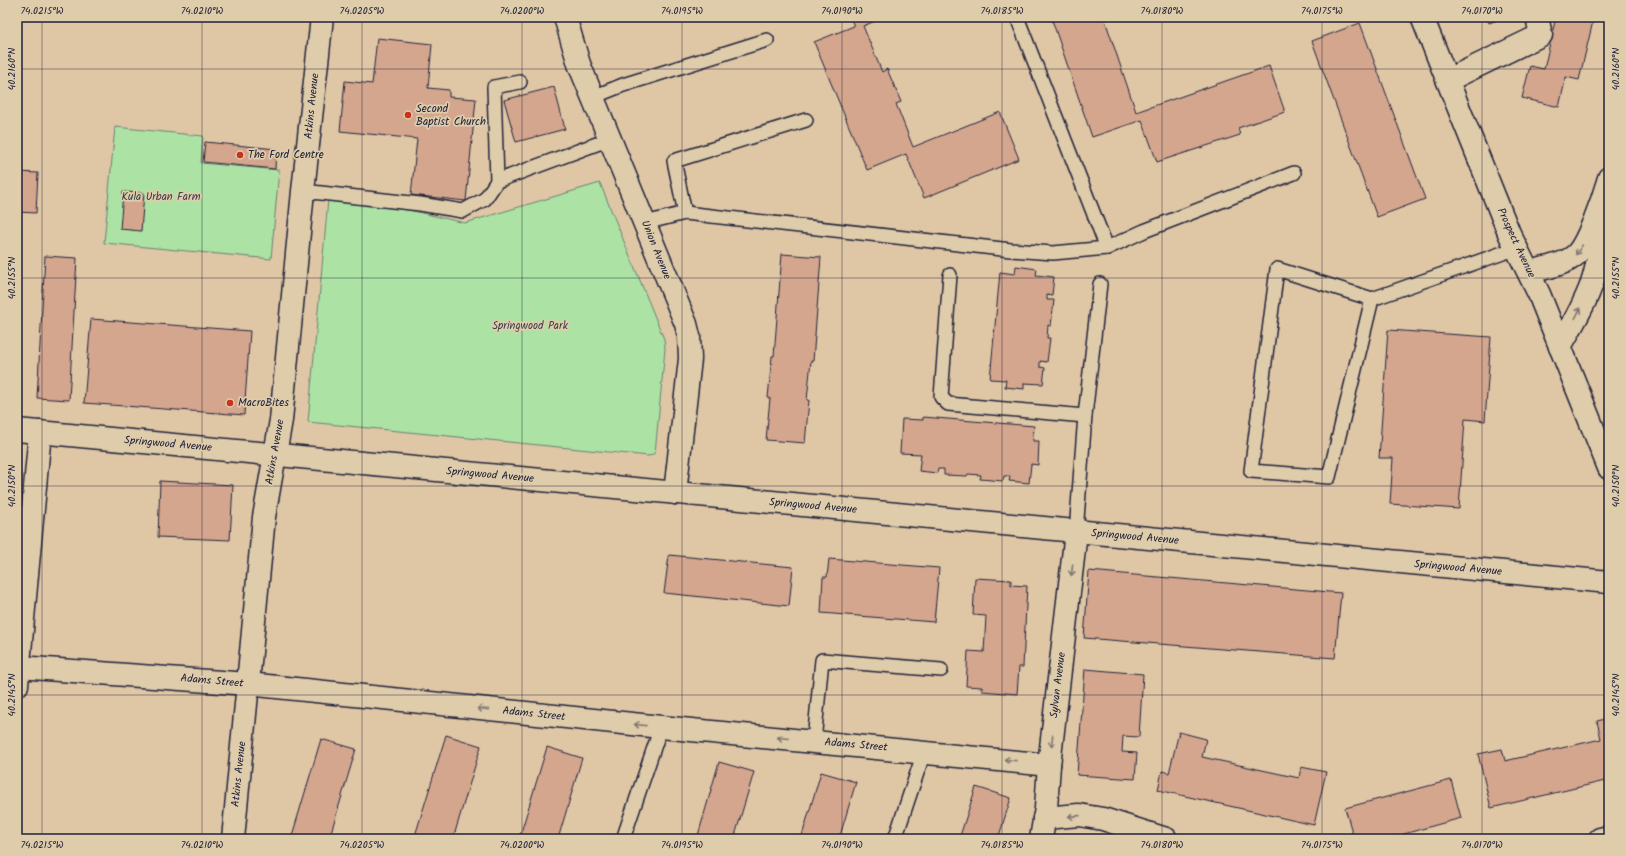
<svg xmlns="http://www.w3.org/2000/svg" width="1626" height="856" font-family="Kalam,sans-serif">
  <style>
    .green { fill: #ace2a4; stroke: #678270 }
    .building { fill: #d4a68e; stroke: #22223b }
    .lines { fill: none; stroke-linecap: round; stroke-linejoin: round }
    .service-casing { stroke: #22223b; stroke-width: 16 }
    .minor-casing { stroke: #22223b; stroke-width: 25 }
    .service { stroke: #deccaa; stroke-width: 13 }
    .minor { stroke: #deccaa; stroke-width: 22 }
    .oneway { stroke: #807772 }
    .ticks { fill: none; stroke: #22223b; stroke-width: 1; stroke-opacity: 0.45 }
    .poi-dot { fill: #c8321e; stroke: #deccaa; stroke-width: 1.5 }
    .labels { text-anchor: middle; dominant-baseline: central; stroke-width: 3.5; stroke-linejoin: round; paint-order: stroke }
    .street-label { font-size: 11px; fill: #22223b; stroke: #deccaa }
    .poi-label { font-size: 11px; fill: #22223b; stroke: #deccaa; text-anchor: start }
    .park-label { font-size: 11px; fill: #373f4b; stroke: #deccaa }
    .neatline { fill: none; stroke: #22223b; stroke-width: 1.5 }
    .ticks-label { font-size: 10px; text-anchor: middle; fill: #22223b }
  </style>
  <rect width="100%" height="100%" fill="#dfc7a6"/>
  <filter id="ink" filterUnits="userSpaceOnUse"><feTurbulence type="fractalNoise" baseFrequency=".025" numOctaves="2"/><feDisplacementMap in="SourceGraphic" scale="8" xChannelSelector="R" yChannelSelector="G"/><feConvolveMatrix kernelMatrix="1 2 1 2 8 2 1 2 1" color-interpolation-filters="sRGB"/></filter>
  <g filter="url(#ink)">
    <g class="green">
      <path d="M115,127L203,136L201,163L279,170L271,259L104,243Z"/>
      <path d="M600,183L664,339L665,349L655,453L649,456L308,422L328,200L409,210L465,223Z"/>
    </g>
    <g class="building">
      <path d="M850,17H885L863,26L882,72L887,69L901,102L896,104L913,147L1000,112L1019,159L924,198L906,154L867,170L814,42L854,26Z"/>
      <path d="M1051,17H1104L1136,112L1269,66L1285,112L1238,128L1240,135L1157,162L1142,120L1092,137Z"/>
      <path d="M1487,17H1506L1489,23Z"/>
      <path d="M1556,17H1594L1579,80L1566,77L1559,107L1522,98L1530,66L1544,69Z"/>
      <path d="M1360,23L1425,199L1377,217L1312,41Z"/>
      <path d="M377,38L432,44L428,88L449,90V97L476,99L466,201L411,195L417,139L340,131L345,81L372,84Z"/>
      <path d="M554,87L565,129L516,142L504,100Z"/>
      <path d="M205,142L276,149L275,169L203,162Z"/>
      <path d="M17,172L38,173L36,213L17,212Z"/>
      <path d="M123,192L144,193L141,231L120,229Z"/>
      <path d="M17,252H20L17,297Z"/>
      <path d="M782,254L821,257L813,361H811L807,400H809L805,443L766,440L770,398H768L772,356H774Z"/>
      <path d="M45,256L77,258L69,400L37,398Z"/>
      <path d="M1016,266L1037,269L1036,275L1054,277L1052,295L1047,294V300H1054L1051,326L1048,325L1047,338H1050L1047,362L1040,361V367L1045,368L1043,384L1024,383V389L1005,387L1006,380L990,379L1000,272L1015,274Z"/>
      <path d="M91,319L250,331L244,415L84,403Z"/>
      <path d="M1388,330L1491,337L1485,421L1465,419L1459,509L1390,504L1393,458H1379Z"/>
      <path d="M923,417L1034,426L1033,441H1039L1038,465L1031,464L1029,483L1009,481L1010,476H1004L1003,481L980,479L981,475L968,474L967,476L944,475V469H938L937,473L919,471L921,454L900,453L902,419L923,420Z"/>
      <path d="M160,481L233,485L230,540L158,537Z"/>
      <path d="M669,555L793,567L789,606L664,593Z"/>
      <path d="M829,559L939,568L934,622L821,613L823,577H827Z"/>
      <path d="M1089,571L1341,593L1335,658L1084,638Z"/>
      <path d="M975,578L1011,580V585L1027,586L1023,667H1019L1017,694L982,691V687L966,686L968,651L984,652L986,616L973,615Z"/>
      <path d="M1085,669L1143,674L1139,737L1123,736L1122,752L1137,753L1135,779L1077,775Z"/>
      <path d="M1609,718V780L1491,808L1478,754L1502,749L1505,761L1601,739L1597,721Z"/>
      <path d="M1179,732L1206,739L1202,757L1299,778L1301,767L1326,772L1314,825L1158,790L1162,771L1169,773Z"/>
      <path d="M446,735L481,746L453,839H414Z"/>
      <path d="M321,739L356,749L329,839H291Z"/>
      <path d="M547,747L582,758L558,839H519Z"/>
      <path d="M719,762L754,772L734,839H697Z"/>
      <path d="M821,772L856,782L839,839H801Z"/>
      <path d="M1451,780L1461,818L1386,839H1354L1345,808Z"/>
      <path d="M976,787L1011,798L998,839H959Z"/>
    </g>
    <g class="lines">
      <defs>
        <g id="service">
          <path d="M1017,17L1107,248"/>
          <path d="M520,82L494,87L497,181L610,139"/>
          <path d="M593,97L623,85L767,40"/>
          <path d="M303,191L420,204L463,211L485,199L497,181"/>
          <path d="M685,213L674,161L806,120"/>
          <path d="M645,223L685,213L1011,250L1053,253L1107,248L1144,231L1294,173"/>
          <path d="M950,275L941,397L948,404L1085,416"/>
          <path d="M1372,299L1277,269L1251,471L1329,477L1372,299L1517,248"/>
          <path d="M1076,532L1085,416L1100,284"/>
          <path d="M814,741L822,660L941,670"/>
          <path d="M623,839L661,727"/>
          <path d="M895,839L924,752"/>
        </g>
        <g id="minor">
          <path d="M565,17L579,64L686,324L689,336L690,359L675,493"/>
          <path d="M1422,17L1509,233L1539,294L1609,468"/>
          <path d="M1448,80L1541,35L1537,17"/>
          <path d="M1529,272C1543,268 1561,266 1573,257C1587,248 1604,195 1609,178"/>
          <path d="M1560,347C1572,325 1586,303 1593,280C1601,255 1600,228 1602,203"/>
          <path d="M17,430L1609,582"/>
          <path d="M19,667L248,684L661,727L1049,765"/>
          <path d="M17,685L40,432"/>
          <path d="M1044,818L1079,815L1103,819L1166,839"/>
          <path d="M233,839L264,517L281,420L303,191L322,17"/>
          <path d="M1041,839L1046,808L1049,765L1076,532"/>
          <path d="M1600,839L1609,837"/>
        </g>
      </defs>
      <use href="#service" class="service-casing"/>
      <use href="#minor" class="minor-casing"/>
      <use href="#service" class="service"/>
      <use href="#minor" class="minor"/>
    </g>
    <defs><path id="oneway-shaft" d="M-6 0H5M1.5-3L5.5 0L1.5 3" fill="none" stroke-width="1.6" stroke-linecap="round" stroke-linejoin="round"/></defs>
    <g class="oneway">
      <use href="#oneway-shaft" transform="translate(1579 250) rotate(124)"/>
      <use href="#oneway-shaft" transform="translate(1578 313) rotate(-62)"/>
      <use href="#oneway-shaft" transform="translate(1072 570) rotate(97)"/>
      <use href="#oneway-shaft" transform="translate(483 709) rotate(-174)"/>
      <use href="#oneway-shaft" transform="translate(640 725) rotate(-174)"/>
      <use href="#oneway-shaft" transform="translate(783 738) rotate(-175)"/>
      <use href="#oneway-shaft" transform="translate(1052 741) rotate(97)"/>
      <use href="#oneway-shaft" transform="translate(1010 760) rotate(-174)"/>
      <use href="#oneway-shaft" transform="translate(1074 816) rotate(176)"/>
    </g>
  </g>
  <path class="ticks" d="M42,17V839M202,17V839M362,17V839M522,17V839M682,17V839M842,17V839M1002,17V839M1162,17V839M1322,17V839M1482,17V839M17,69H1609M17,278H1609M17,486H1609M17,695H1609"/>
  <g class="poi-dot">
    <circle cx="408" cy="115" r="4"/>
    <circle cx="240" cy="155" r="4"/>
    <circle cx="230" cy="403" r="4"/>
  </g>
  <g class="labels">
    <g class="street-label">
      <text transform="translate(312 106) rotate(-84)">Atkins Avenue</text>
      <text transform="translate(1516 243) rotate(65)">Prospect Avenue</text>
      <text transform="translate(656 250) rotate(68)">Union Avenue</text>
      <text transform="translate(168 444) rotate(5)">Springwood Avenue</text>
      <text transform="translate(275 452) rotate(-80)">Atkins Avenue</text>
      <text transform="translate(490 475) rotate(5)">Springwood Avenue</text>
      <text transform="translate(813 506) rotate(5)">Springwood Avenue</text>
      <text transform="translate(1135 537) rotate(5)">Springwood Avenue</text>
      <text transform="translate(1458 568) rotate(5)">Springwood Avenue</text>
      <text transform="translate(212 681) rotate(5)">Adams Street</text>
      <text transform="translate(1058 685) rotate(-83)">Sylvan Avenue</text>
      <text transform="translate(534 714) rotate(6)">Adams Street</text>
      <text transform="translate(856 745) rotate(5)">Adams Street</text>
      <text transform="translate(239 774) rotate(-84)">Atkins Avenue</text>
    </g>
    <g class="poi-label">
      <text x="416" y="109">Second<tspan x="416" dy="13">Baptist Church</tspan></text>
      <text x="248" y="155">The Ford Centre</text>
      <text x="238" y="403">MacroBites</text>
    </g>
    <g class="park-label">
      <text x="161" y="197">Kula Urban Farm</text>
      <text x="530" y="326">Springwood Park</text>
    </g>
  </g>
  <rect width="1626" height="856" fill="none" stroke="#deccaa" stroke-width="44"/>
  <rect x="22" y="22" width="1582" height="812" class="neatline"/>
  <g class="ticks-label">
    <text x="42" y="14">74.0215°W</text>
    <text x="202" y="14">74.0210°W</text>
    <text x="362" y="14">74.0205°W</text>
    <text x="522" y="14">74.0200°W</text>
    <text x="682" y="14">74.0195°W</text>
    <text x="842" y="14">74.0190°W</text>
    <text x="1002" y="14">74.0185°W</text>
    <text x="1162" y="14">74.0180°W</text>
    <text x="1322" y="14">74.0175°W</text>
    <text x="1482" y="14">74.0170°W</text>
    <text transform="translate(11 69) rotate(-90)" y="4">40.2160°N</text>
    <text transform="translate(1615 69) rotate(-90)" y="4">40.2160°N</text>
    <text transform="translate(11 278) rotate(-90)" y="4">40.2155°N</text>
    <text transform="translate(1615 278) rotate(-90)" y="4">40.2155°N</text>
    <text transform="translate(11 486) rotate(-90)" y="4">40.2150°N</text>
    <text transform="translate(1615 486) rotate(-90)" y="4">40.2150°N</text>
    <text transform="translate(11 695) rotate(-90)" y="4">40.2145°N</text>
    <text transform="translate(1615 695) rotate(-90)" y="4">40.2145°N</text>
    <text x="42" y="848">74.0215°W</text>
    <text x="202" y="848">74.0210°W</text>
    <text x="362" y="848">74.0205°W</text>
    <text x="522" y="848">74.0200°W</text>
    <text x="682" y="848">74.0195°W</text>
    <text x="842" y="848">74.0190°W</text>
    <text x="1002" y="848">74.0185°W</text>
    <text x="1162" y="848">74.0180°W</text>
    <text x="1322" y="848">74.0175°W</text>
    <text x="1482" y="848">74.0170°W</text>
  </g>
</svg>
